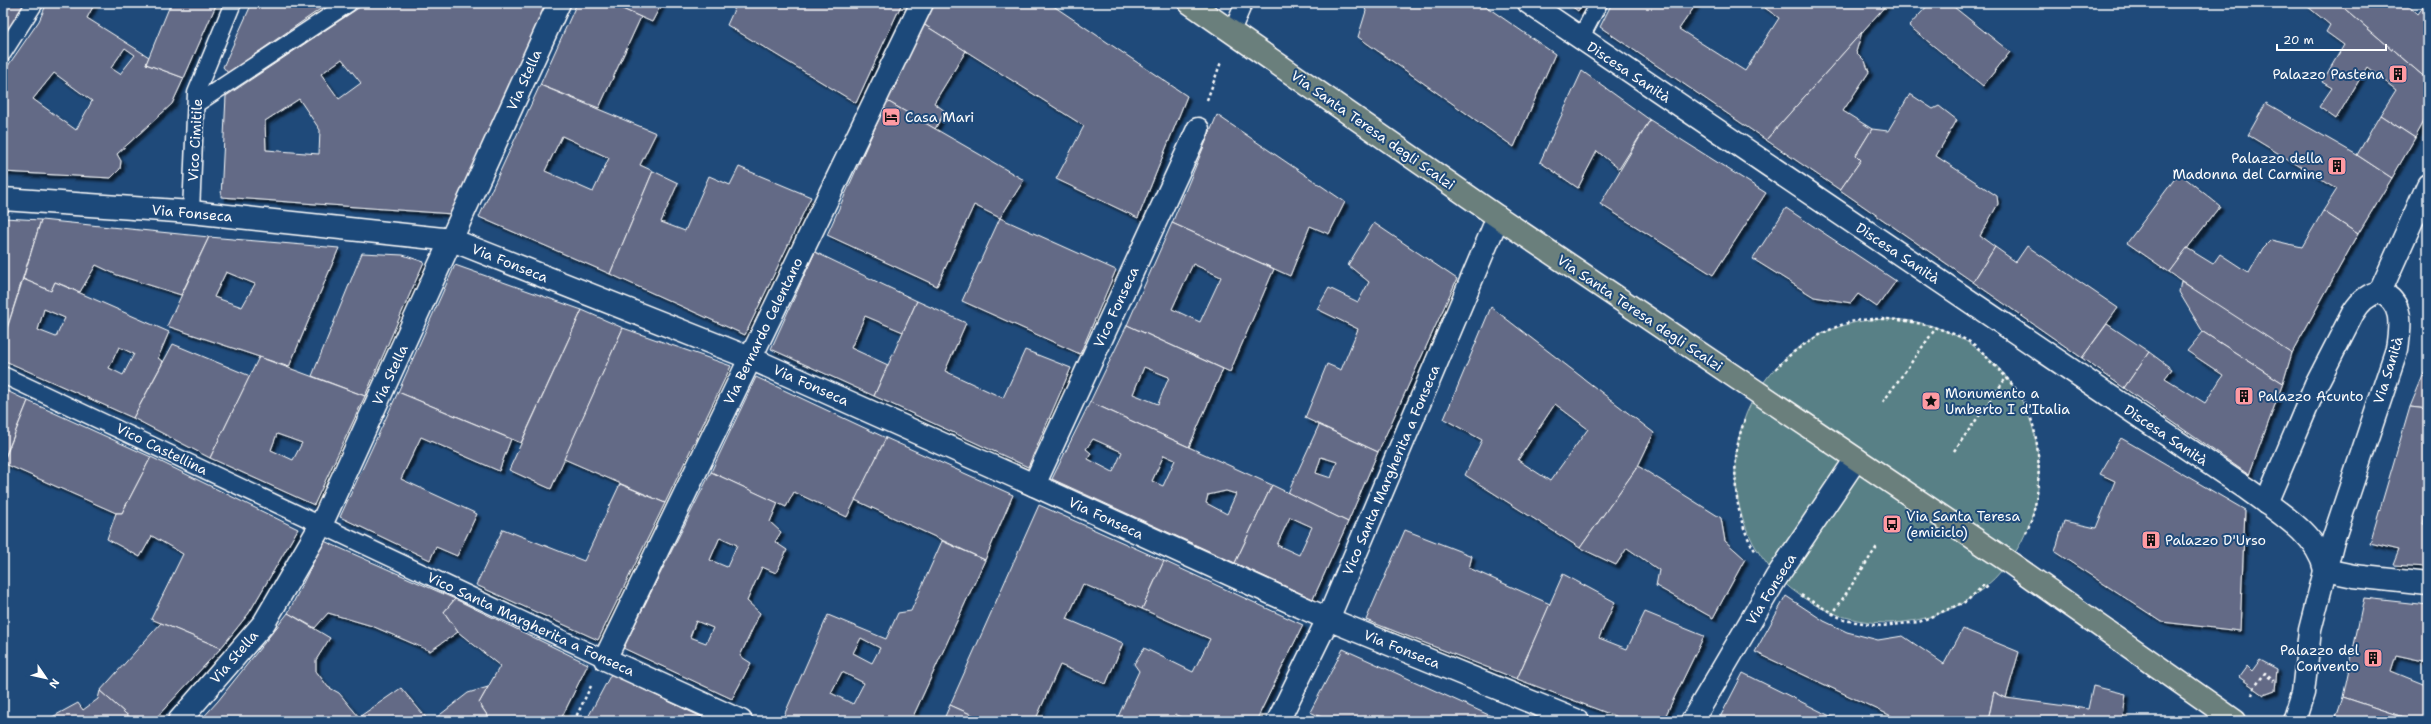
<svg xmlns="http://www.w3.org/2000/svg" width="2431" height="724" font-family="'Shantell Sans',sans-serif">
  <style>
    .green { fill: #598086; stroke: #acc0c2 }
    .building { fill: #636b86; stroke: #fff; fill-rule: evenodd; filter: url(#shadow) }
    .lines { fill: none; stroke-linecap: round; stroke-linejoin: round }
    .service-casing { stroke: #fff; stroke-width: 19 }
    .minor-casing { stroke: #fff; stroke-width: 25 }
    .primary-casing { stroke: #fff; stroke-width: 25 }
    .path { stroke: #fff; stroke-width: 2.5; stroke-dasharray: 3 3; stroke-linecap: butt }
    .service { stroke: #1f4a7a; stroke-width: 16 }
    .minor { stroke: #1f4a7a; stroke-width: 22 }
    .primary { stroke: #6b7f7c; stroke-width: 22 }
    .labels { text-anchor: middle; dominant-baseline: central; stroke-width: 4; stroke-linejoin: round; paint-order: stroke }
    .street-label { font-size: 14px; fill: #fff; stroke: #1f4a7a }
    .poi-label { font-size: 14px; fill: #fff; stroke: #1f4a7a; text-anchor: start }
  </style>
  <defs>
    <filter id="shadow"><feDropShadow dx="3.5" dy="3.5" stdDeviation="1" flood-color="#0009"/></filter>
  </defs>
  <rect width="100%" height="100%" fill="#1f4a7a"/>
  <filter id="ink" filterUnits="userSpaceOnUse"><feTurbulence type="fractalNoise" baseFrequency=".025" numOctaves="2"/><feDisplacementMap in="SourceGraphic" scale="8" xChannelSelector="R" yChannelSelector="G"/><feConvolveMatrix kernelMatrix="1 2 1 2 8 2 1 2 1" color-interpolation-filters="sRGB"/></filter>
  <g filter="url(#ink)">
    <circle class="green" cx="1887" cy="471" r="152"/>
    <g class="building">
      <path d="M3,3H25L21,14L3,37Z"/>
      <path d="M47,3H95L87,18L149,57L146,64L184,78L172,104L117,154L121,161L120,169L111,178L3,172V73L39,21ZM125,48L135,55L120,74L111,68ZM54,73L92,101L76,130L33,99Z"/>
      <path d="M171,3H217L184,78L146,64Z"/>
      <path d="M252,3H329L228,73L223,67Z"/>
      <path d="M366,3H549L452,214L221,197L226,96ZM342,59L361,83L339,99L321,74ZM299,99L320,130L319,154L266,150L265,121Z"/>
      <path d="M577,3H609L641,17L599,108L540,85Z"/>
      <path d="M609,3H662L652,22Z"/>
      <path d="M737,3H902L856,103L727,25Z"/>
      <path d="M934,3H1049L1187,96L1138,218L1056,179L1084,126L923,24Z"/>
      <path d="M1363,3H1481L1555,54L1514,147L1358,37L1366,11Z"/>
      <path d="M1567,3H1583L1578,11Z"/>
      <path d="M1612,3H1697L1679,29L1745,71L1779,18L1758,3H1888L1766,140L1600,27Z"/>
      <path d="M1930,3H1949L2010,52L1983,86L1909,26Z"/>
      <path d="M2310,3H2338L2428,80V114L2415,138L2380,115L2396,90L2367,67L2336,119L2319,107L2332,88L2322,82L2344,45L2326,32L2330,25L2307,6Z"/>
      <path d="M2338,3H2406L2418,14L2426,3H2428V80Z"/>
      <path d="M923,24L966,51L934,103L945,111L935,129L887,101Z"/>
      <path d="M1862,32L1856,52L1865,61L1869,72L1843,111L1872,129L1856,155L1861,160L1840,190L1766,140Z"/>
      <path d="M1582,71L1650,120L1619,169L1597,151L1578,188L1540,162Z"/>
      <path d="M540,85L656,133L640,165L653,171L610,274L479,217ZM562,136L609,158L593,192L545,171Z"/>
      <path d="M1910,94L1933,109L1939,106L1957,120L1936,156L1997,196L1998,204L1980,236L1995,247L1973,282L1840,190L1861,160L1856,155L1872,129L1888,131Z"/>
      <path d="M887,101L1024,180L1000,218L974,205L937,286L827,235Z"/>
      <path d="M2266,103L2357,155L2392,178L2358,234L2323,211L2337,189L2248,135Z"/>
      <path d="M1217,115L1345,202L1329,234L1310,226L1290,276L1172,223Z"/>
      <path d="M2380,115L2415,138L2392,178L2357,155Z"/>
      <path d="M1650,120L1766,193L1713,275L1600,204Z"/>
      <path d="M739,167L811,197L745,335L610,274L653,171L678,183L661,222L685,231L709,176L730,185Z"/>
      <path d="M2179,173L2220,206L2169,272L2127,243Z"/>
      <path d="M1786,208L1896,281L1877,307L1858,294L1851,303L1814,297L1753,259Z"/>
      <path d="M2323,211L2358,234L2292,353L2222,309L2169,272L2187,248L2213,264L2220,254L2249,273L2263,248L2271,240L2302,247Z"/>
      <path d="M3,218L41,220L3,341Z"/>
      <path d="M1000,218L1116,270L1080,354L962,301Z"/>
      <path d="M41,220L209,237L181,295L117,275L96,265L80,292L55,282L51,291L23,279Z"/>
      <path d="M1172,223L1274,269L1230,372L1127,325ZM1193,264L1221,277L1200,322L1172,309Z"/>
      <path d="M1374,223L1457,279L1378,452L1305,418L1327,364L1341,370L1358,329L1317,309L1329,288L1358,302L1369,282L1348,265Z"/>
      <path d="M209,237L339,248L289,367L167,326ZM226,272L255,284L242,307L214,297Z"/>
      <path d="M2027,246L2118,308L2082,358L1973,282L1995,247L2016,262Z"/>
      <path d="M815,252L917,301L903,332L865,316L851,348L888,365L874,396L771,349Z"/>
      <path d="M362,253L403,255L424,262L365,396L312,376Z"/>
      <path d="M455,265L582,310L521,443L398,392Z"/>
      <path d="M23,279L51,291L55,282L169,332L158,358L163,362L133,418L3,360V341ZM44,309L65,318L56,337L38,330ZM119,347L134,354L123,375L109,368Z"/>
      <path d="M2181,281L2292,353L2283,383L2203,332L2179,292Z"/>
      <path d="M917,301L966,323L945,371L1003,398L1025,350L1071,368L1028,467L874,396Z"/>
      <path d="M1491,307L1654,433L1638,466L1580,548L1465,475L1482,440L1444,419ZM1555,404L1588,429L1550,481L1518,460Z"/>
      <path d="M582,310L623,328L551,489L509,470Z"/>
      <path d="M2107,324L2149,352L2124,388L2082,358Z"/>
      <path d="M1127,325L1223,369L1189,447L1090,402ZM1144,367L1169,377L1158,404L1133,394Z"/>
      <path d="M623,328L731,366L665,503L564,459Z"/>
      <path d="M2203,332L2283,383L2249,475L2124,388L2149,352L2172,369L2165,378L2205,403L2223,375L2187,351Z"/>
      <path d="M173,344L250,376L210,458L133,418Z"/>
      <path d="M259,357L365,396L314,505L210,458ZM277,434L302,443L293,460L271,450Z"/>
      <path d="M2425,371L2428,372V409L2410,407Z"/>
      <path d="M756,377L886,438L847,517L794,492L786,507L711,472Z"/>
      <path d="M3,389L28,401L3,462Z"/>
      <path d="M398,392L511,439L499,471L421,437L401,479L477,514L457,556L436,547L430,560L340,517Z"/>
      <path d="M28,401L151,457L122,513H116L3,463Z"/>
      <path d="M1090,402L1272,485L1235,563L1052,479ZM1093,439L1122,452L1113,472L1088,459L1091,453L1086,449ZM1164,455L1175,460L1163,486L1152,481ZM1226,491L1236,494L1227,514L1206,503L1208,495Z"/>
      <path d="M2410,407L2428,409V502L2423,524L2428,525V567L2393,565L2399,550L2370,543Z"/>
      <path d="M1319,425L1378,452L1348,522L1288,493ZM1321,457L1337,462L1331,478L1316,473Z"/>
      <path d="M886,438L1013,495L985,560L855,500Z"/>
      <path d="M2121,438L2245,510L2240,631L2162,622L2055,552L2064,521L2096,528L2115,481L2100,474Z"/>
      <path d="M151,457L298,529L249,613L221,648L151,619L183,554L152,536L140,557L107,539L116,513H122Z"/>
      <path d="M1638,466L1721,518L1725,541L1745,559L1713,618L1656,586L1659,570L1627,548L1616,565L1580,548Z"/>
      <path d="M711,472L778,503L770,522L781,532L775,542L787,550L776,573L762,567L747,601L760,613L740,656L751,663L732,699L623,648ZM720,537L737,545L727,567L710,560ZM696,621L713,628L706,643L690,637Z"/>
      <path d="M620,484L665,503L598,640L476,585L503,529L584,561Z"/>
      <path d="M1272,485L1348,522L1313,599L1235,563ZM1290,517L1312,527L1299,555L1277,545Z"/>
      <path d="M1039,505L1164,561L1142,609L1083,584L1067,619L1123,643L1106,684L1060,665L1035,721H986L950,705Z"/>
      <path d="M1405,530L1472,556L1469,568L1550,604L1517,679L1366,620Z"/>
      <path d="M324,541L455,599L444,612L458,632L430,651L372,626L328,613L315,628L288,613Z"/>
      <path d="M942,541L985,560L911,721L782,720L828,615L886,639L898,613L911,611ZM861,638L880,648L872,663L853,653ZM842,672L864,683L853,704L831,693Z"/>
      <path d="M1164,561L1303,625L1256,721H1190L1175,714L1172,721H1116L1139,671L1134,664L1144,648L1193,672L1210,639L1142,609Z"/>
      <path d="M1563,574L1615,602L1599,638L1627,649L1645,612L1704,636L1663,721H1628L1517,679Z"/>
      <path d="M1786,596L1824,621L1847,632L1878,640L1903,636L1944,664L1963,629L2019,652L2006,698L1994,692L1988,721H1902L1755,652Z"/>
      <path d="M2364,598L2428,605V662L2396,655L2391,671L2428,686V721H2415L2343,697Z"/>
      <path d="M455,599L588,664L560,721H491L479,703L500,666L458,632L444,612Z"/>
      <path d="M288,613L330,638L316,660V671L328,687L339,693L359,717L401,688L429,721H200L218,701Z"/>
      <path d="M161,623L221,648L153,721H134L100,691Z"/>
      <path d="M1343,649L1502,721H1330L1310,712Z"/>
      <path d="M2260,660L2277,669L2275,691L2264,695L2239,677L2247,666L2252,671Z"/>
      <path d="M1743,673L1840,721H1718Z"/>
      <path d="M611,674L710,721H586Z"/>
      <path d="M2093,686L2126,694L2123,717L2138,721H1988L1994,692L2006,698L2088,709Z"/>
      <path d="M488,687L479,703L491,721H432L468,693Z"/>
      <path d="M100,691L134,721H45L78,703L83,710L98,699Z"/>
      <path d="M2343,697L2415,721H2335Z"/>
      <path d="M950,705L986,721H943Z"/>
    </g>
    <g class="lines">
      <defs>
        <g id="service">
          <path d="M1232,31L1244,3"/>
          <path d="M1580,39L1599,3"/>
          <path d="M3,53L35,3"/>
          <path d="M196,104L349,3"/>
          <path d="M191,212L196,93L233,3"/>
          <path d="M3,375L605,659"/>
        </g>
        <g id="minor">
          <path d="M1529,3L2247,489C2275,510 2318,534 2325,570"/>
          <path d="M3,199L191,212L452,240L750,358L1034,485L1328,619L1578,721"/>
          <path d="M2380,292L2428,185"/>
          <path d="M1034,485L1198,129"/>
          <path d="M2266,503L2316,385L2353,313C2359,303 2367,294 2380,292C2405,303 2400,328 2397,349L2333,540L2310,630L2303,693L2294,721"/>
          <path d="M2325,570L2354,576L2428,584"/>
          <path d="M179,721L264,623L321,525L559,3"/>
          <path d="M741,721L605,659L922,3"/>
          <path d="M1278,721L1328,619L1498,217"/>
          <path d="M1692,721L1776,578L1856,459"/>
        </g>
        <path id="primary" d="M1190,3L1498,217L2009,562L2235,721"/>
      </defs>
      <use href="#service" class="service-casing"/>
      <use href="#minor" class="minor-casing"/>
      <use href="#primary" class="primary-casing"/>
      <g class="path">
        <path d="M1207,100L1221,62"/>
        <path d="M1776,369C1792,349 1830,326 1855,321C1890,314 1943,325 1973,344C1979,348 1985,355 1990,361C2003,373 2018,389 2026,406C2043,442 2043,499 2025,535"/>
        <path d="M1883,402L1936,328"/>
        <path d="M1745,420C1729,456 1733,520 1756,552"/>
        <path d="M1954,451L2006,378"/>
        <path d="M1801,595L1844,620L1881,626L1919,622L1967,601L1984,585L1986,588L1989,585"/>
        <path d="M1832,615L1878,545"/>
        <path d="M2252,695L2254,688L2265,673L2274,680"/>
        <path d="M574,721L591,686"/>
      </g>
      <use href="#service" class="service"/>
      <use href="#minor" class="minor"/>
      <use href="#primary" class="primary"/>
    </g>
  </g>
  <defs>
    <symbol id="building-square" viewBox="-11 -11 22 22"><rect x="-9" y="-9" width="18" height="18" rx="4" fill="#ff9aa2" stroke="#1f4a7a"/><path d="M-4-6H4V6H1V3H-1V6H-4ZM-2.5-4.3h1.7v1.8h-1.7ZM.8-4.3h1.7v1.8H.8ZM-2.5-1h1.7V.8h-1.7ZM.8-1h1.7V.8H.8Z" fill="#111"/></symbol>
    <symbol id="hotel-square" viewBox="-11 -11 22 22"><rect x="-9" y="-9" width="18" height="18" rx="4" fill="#ff9aa2" stroke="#1f4a7a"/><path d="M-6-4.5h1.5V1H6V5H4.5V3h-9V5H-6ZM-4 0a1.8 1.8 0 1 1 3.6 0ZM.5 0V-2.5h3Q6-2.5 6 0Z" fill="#111"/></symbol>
    <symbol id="sight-square" viewBox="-11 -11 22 22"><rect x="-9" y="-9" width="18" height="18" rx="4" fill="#ff9aa2" stroke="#1f4a7a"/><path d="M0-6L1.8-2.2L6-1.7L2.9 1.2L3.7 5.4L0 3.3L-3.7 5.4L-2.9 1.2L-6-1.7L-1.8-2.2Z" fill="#111"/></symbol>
    <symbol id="bus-square" viewBox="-11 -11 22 22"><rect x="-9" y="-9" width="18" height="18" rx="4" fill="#ff9aa2" stroke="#1f4a7a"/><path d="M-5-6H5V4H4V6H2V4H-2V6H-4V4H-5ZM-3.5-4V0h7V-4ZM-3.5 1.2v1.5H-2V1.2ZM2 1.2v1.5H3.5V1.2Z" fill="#111"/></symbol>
  </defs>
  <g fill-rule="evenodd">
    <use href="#building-square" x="2387" y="63" width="22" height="22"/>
    <use href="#hotel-square" x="880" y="106" width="22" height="22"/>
    <use href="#building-square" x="2326" y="155" width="22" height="22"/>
    <use href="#building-square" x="2233" y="385" width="22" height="22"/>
    <use href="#sight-square" x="1920" y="390" width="22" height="22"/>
    <use href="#bus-square" x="1881" y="513" width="22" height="22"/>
    <use href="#building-square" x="2140" y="529" width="22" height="22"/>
    <use href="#building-square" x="2362" y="647" width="22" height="22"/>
  </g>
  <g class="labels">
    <g class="street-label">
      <text transform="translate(1629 72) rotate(34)">Discesa Sanità</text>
      <text transform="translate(524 80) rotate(-66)">Via Stella</text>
      <text transform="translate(1373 130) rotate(35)">Via Santa Teresa degli Scalzi</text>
      <text transform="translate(195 140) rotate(-87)">Vico Cimitile</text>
      <text transform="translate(192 213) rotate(5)">Via Fonseca</text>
      <text transform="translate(1898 253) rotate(34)">Discesa Sanità</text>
      <text transform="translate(510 263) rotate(22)">Via Fonseca</text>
      <text transform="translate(1116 307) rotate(-65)">Vico Fonseca</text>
      <text transform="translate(1640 313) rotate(34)">Via Santa Teresa degli Scalzi</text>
      <text transform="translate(763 331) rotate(-64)">Via Bernardo Celentano</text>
      <text transform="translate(2388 370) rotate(-73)">Via Sanità</text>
      <text transform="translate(390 375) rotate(-65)">Via Stella</text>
      <text transform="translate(811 385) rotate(24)">Via Fonseca</text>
      <text transform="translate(2166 435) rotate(34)">Discesa Sanità</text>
      <text transform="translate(162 449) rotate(26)">Vico Castellina</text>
      <text transform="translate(1391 470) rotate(-67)">Vico Santa Margherita a Fonseca</text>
      <text transform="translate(1106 518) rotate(25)">Via Fonseca</text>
      <text transform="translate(1771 589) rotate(-58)">Via Fonseca</text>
      <text transform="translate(531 624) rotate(25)">Vico Santa Margherita a Fonseca</text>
      <text transform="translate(1402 649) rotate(22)">Via Fonseca</text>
      <text transform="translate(234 657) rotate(-49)">Via Stella</text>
    </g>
    <g class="poi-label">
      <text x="2384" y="74" text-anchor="end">Palazzo Pastena</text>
      <text x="905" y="117">Casa Mari</text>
      <text x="2323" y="158" text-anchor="end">Palazzo della<tspan x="2323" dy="16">Madonna del Carmine</tspan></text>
      <text x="1945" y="393">Monumento a<tspan x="1945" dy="16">Umberto I d'Italia</tspan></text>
      <text x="2258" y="396">Palazzo Acunto</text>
      <text x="1906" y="516">Via Santa Teresa<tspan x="1906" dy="16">(emiciclo)</tspan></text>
      <text x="2165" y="540">Palazzo D'Urso</text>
      <text x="2359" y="650" text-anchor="end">Palazzo del<tspan x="2359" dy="16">Convento</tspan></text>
    </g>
  </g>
  <rect width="2431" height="724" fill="none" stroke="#1f4a7a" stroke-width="16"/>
  <rect x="8" y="8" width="2415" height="708" fill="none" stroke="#fff" stroke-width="1.5" filter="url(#ink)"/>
  <g transform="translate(46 678) rotate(124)" stroke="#1f4a7a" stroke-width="3" paint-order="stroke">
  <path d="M0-3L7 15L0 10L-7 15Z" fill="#ffffff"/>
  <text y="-6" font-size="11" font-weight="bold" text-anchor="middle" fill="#ffffff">N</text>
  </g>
  <path d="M2277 44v6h109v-6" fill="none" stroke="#ffffff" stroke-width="2"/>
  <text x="2283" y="44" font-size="12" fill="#ffffff" stroke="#1f4a7a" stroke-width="3" paint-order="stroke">20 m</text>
</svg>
